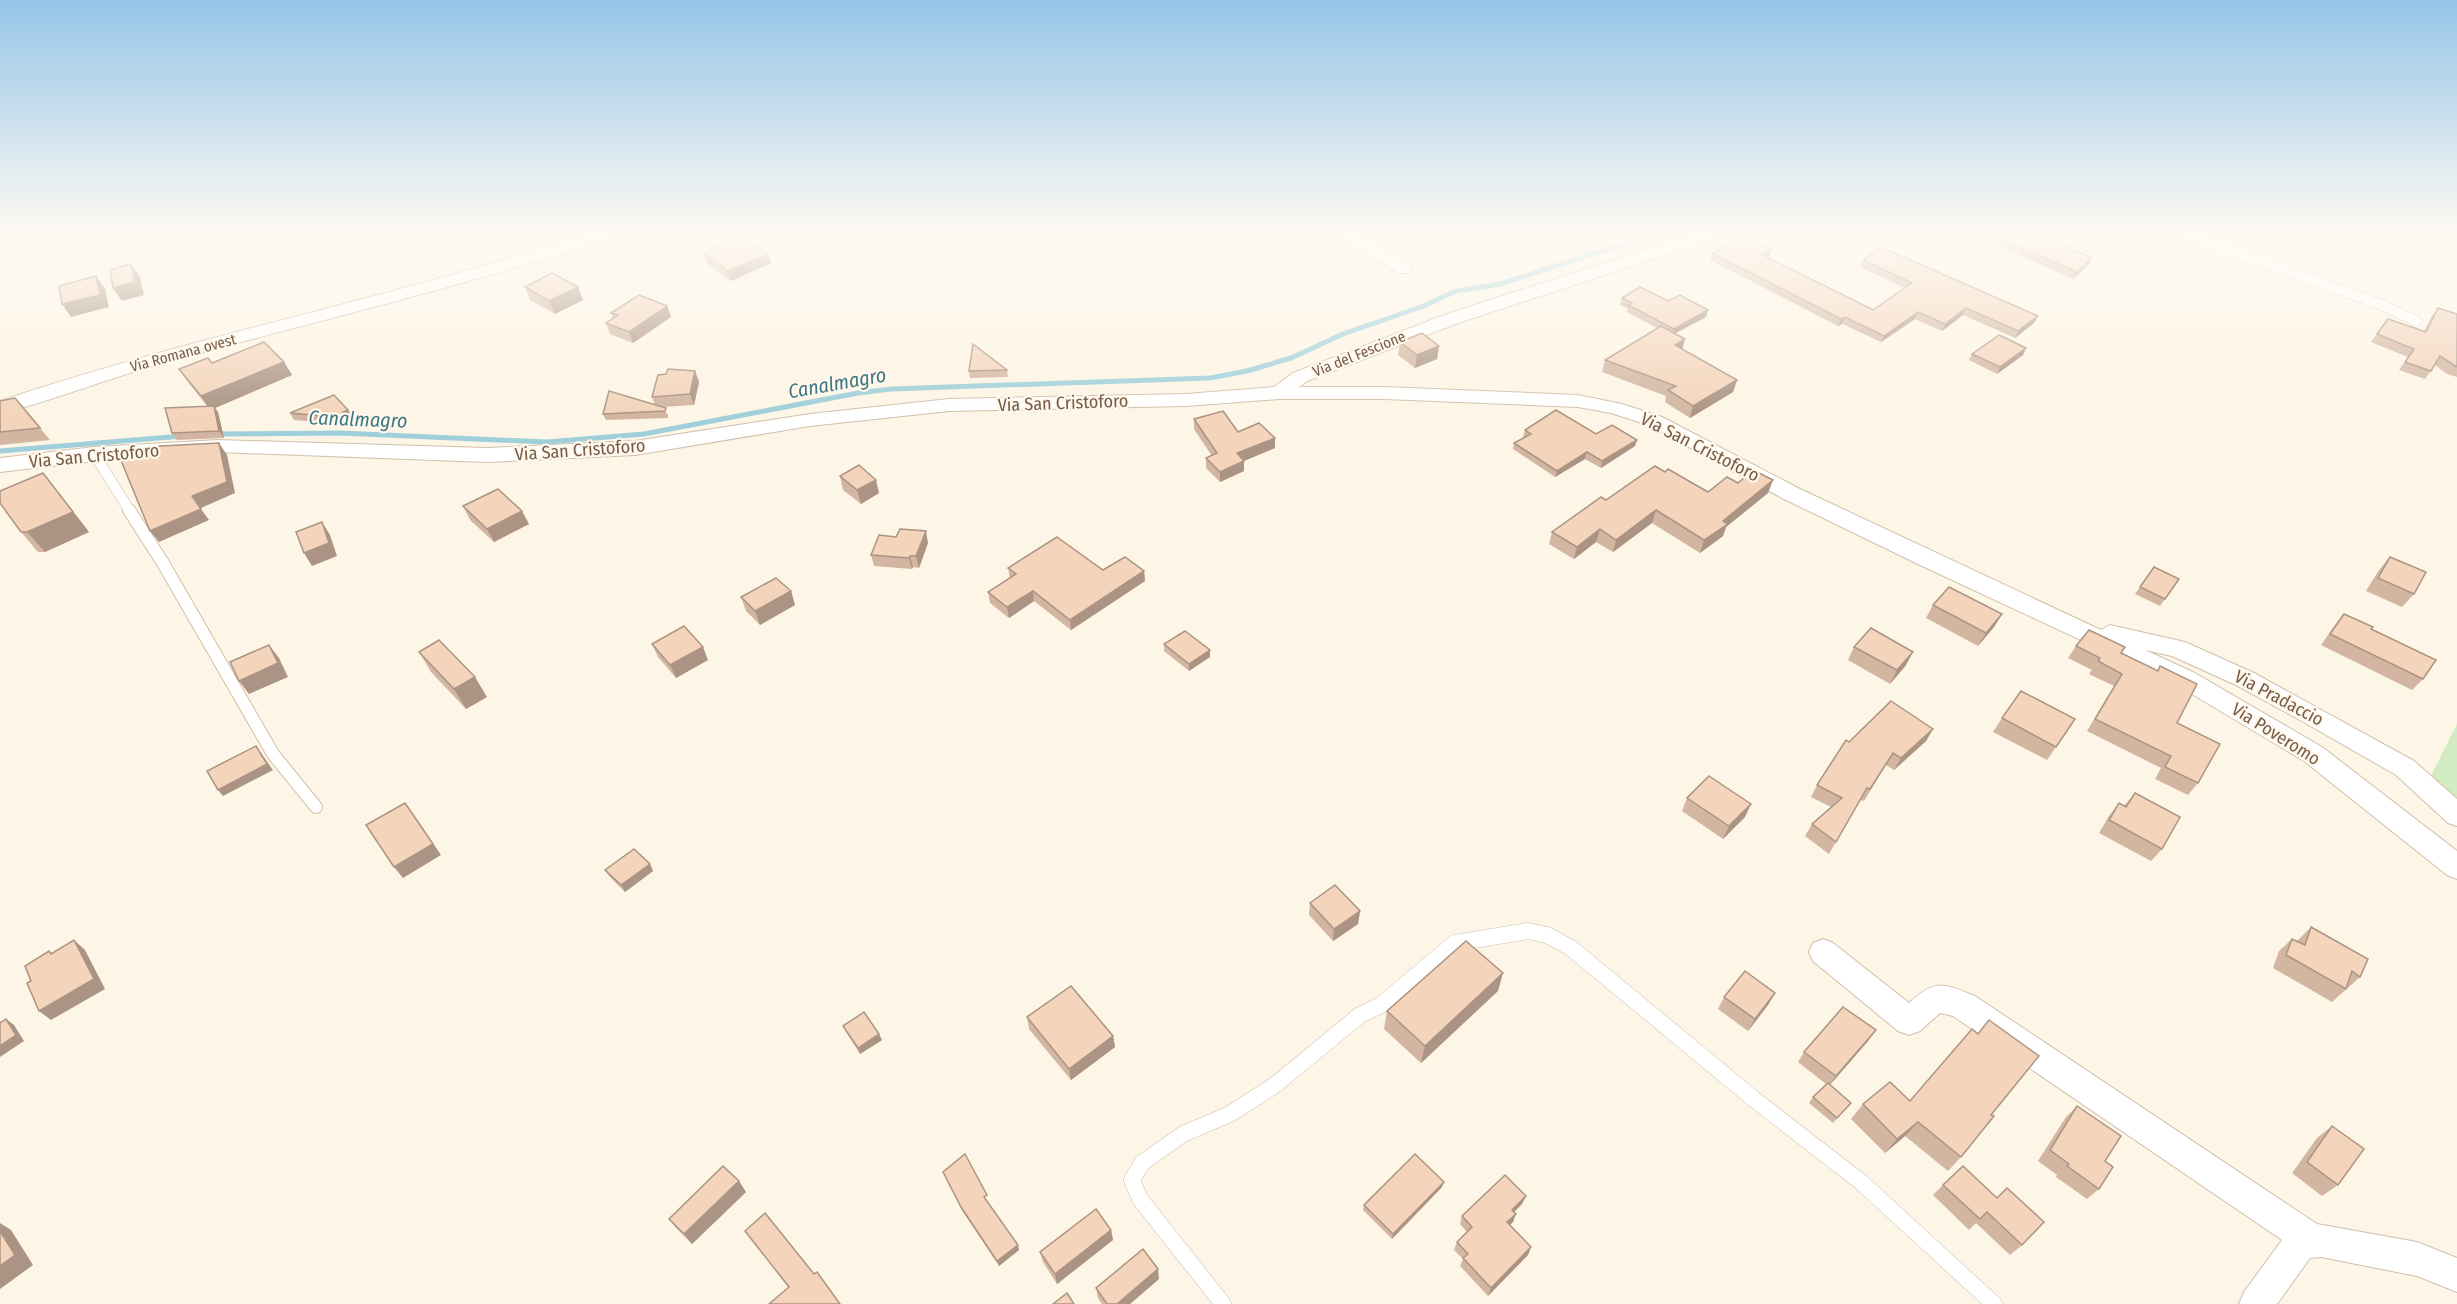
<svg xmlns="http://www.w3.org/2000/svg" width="2457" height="1304" font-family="'Fira Sans Condensed',sans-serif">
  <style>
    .green { fill: #d2ecc2 }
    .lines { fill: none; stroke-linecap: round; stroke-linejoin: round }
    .stream { stroke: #9ecfda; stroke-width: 5 }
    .service-far2-casing { stroke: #d1bfac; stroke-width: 11 }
    .service-far1-casing { stroke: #d1bfac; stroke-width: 14 }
    .service-casing { stroke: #d1bfac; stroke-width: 17 }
    .minor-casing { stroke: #d1bfac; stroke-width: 2 }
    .service-far2 { stroke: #fff; stroke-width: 10 }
    .service-far1 { stroke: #fff; stroke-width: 12 }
    .service { stroke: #fff; stroke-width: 16 }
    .minor { fill: #fff; fill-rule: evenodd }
    .wall { fill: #d2b6a1 }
    .shaded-wall { fill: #ab9483 }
    .building { fill: #f4d4bb; stroke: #ab9483; stroke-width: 1.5 }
    .labels { text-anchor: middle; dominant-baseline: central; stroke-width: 4.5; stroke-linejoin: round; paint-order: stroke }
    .far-street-label { font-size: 15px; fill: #775b48; stroke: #fff8ec }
    .street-label { font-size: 18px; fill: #775b48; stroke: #fff8ec }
    .water-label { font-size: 20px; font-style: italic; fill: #3e7784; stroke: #fff8ec }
  </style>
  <rect width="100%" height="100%" fill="#fdf5e5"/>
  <path class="green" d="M2457,724V805L2429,780Z"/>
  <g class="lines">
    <g class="stream">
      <path d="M215,434L340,433L547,442L644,434L858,393L891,389L1210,378L1247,371L1291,358L1343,334L1421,307L1456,291L1500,284L1658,233"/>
      <path d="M0,451L183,436"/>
    </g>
    <defs>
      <g id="service-far2">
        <path d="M2180,233L2382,305L2416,321"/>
        <path d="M94,454L130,511"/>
      </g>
      <path id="service-far1" d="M129,510L163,563L273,754L316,807"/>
      <path id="service" d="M1223,1304L1140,1199L1132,1180L1142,1163L1183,1134L1230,1114L1275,1085L1360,1015L1381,1005L1455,943L1528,931L1547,935L1571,948L1755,1100L1861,1182L1994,1304"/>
      <g id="minor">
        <path d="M591,233H617L615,237C465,286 312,322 160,364C106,379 54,400 0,414V401C194,336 396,297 591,233Z"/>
        <path d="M1334,233H1355L1410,265L1413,269L1410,273H1398Z"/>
        <path d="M1696,233H1723L1721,237L1461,322L1307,381L1299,387H1385L1578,395L1622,404L1662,417L1800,489L2101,630L2110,625L2185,642L2254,673L2414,761L2457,799V826L2448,823L2396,775L2300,720L2236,685L2172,656L2145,650L2193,672L2322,747L2457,851V879L2447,875L2304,761L2175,684L1920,565L1784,499L1648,425L1611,413L1578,407L1385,399H1279L1186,406L949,411L810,426L635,455L487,462L218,452L94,461L0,472V458L94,447L218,440L487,448L635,441L810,414L949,399L1186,394L1274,387L1293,373L1447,314Z"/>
        <path d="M1823,939L1833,943L1909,1003C1935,979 1943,983 1975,996L2317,1224L2417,1242L2457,1258V1292L2417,1276L2321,1257L2310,1258L2277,1304H2239L2244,1292L2282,1240L1953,1016L1940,1013L1920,1031L1909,1035L1898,1031L1813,961L1809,952L1813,943Z"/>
      </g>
    </defs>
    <use href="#service-far2" class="service-far2-casing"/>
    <use href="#service-far1" class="service-far1-casing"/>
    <use href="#service" class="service-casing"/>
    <use href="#minor" class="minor-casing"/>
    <use href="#service-far2" class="service-far2"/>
    <use href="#service-far1" class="service-far1"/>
    <use href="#service" class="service"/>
    <use href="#minor" class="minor"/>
  </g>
  <g class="wall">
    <path d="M1969,233H2034L2089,264L2073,279Z"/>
    <path d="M1772,249L1770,256L1767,257L1873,310L1905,288L1860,267L1863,260L2034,323L2015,338L1963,315L1942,331L1915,319L1881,342L1842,324L1838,326L1710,260L1712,253Z"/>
    <path d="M704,254H768L771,263L731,281L707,264Z"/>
    <path d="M525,287L583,300L555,314L530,300Z"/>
    <path d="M1622,298L1668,301L1708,310L1706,317L1675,333L1682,349L1737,380L1733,392L1690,418L1665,402L1666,396L1602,372L1605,360L1657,328L1627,312V308L1620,305Z"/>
    <path d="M667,306L671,317L633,343L610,334L606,323L613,318L611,313Z"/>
    <path d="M2438,308L2457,314V377L2447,374L2435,365L2425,379L2399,370L2408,357L2371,342L2388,319L2424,331L2432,316Z"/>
    <path d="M1400,342L1439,346L1437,359L1415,368L1398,355Z"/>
    <path d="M2026,348L2023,355L1997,374L1969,360L1972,354Z"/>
    <path d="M284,362L292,375L215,408L218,412L224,438L177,440L172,433L207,406L188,382L179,369L212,363Z"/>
    <path d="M1007,370L1008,377L970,378L969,371Z"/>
    <path d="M695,371L699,382L694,405L662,407L668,415V418L606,420L603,414L655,405L652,397Z"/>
    <path d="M0,401L40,428L50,440L0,445Z"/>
    <path d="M348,410L352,417L347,418L351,425L294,420L290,413Z"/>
    <path d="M1194,419L1238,432L1275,438V448L1244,460V471L1220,482L1206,468V458L1212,456L1194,429Z"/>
    <path d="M1525,430L1596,434L1637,440L1635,446L1601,468L1585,459L1555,477L1513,449L1514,443L1524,437H1523Z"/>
    <path d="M1665,472L1708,492L1738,483L1773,480L1768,493L1726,527L1723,536L1700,553L1652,523L1613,552L1596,542L1574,559L1549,544L1552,532Z"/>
    <path d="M840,476L879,493L861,504L843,490Z"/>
    <path d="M59,493L89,532L45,552H38L21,532Z"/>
    <path d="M463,506L529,524L494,542L470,520Z"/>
    <path d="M928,543L919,568L913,567L912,569L874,566L871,555Z"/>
    <path d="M2390,557L2414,594L2402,607L2366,591L2379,570Z"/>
    <path d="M1008,568L1144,571L1145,581L1071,630L1034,601L1009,618L990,603L988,592L1010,578Z"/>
    <path d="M2179,579L2160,606L2135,594L2140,587Z"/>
    <path d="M791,591L795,605L760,625L746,611L741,597Z"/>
    <path d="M1933,605L2002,614L1994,627L1978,646L1926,618Z"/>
    <path d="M2344,614L2371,629L2423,679L2412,690L2321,645L2335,625Z"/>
    <path d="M652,644L708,660L676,678L658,657Z"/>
    <path d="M1164,644L1210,650V657L1189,671L1164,651Z"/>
    <path d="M2076,646L2121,653L2157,671L2160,666L2177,723L2198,783L2188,795L2155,779L2161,768L2087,731L2114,686L2089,674L2092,670L2068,658Z"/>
    <path d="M1854,647L1906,665L1890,684L1848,660Z"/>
    <path d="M419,652L487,697L466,709L431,672Z"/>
    <path d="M2002,718L2075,719L2047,760L1993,732Z"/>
    <path d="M1933,729L1926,741L1894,770L1886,765L1864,801L1860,800L1829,854L1805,836L1812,824L1831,807L1811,797L1817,785L1849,742Z"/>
    <path d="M2135,793L2162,849L2151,861L2099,833L2109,816L2119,803L2124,806Z"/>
    <path d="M1687,798L1745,817L1723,839L1682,811Z"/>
    <path d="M650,864L653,871L625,892L609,876L605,870Z"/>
    <path d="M1310,903L1360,911L1358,924L1333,941L1309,915Z"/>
    <path d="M2311,927L2360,977L2332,1002L2273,968L2279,951L2292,939L2297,941Z"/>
    <path d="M1498,991L1421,1063L1384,1029L1387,1011Z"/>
    <path d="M1775,993L1768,1005L1748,1031L1718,1009L1724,997Z"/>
    <path d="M1027,1017L1113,1036L1115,1047L1071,1080L1029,1029Z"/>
    <path d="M843,1026L882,1040L860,1054L846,1032Z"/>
    <path d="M1868,1041L1830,1085L1851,1103L1833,1123L1809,1103L1813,1097L1826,1084L1798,1062L1804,1052Z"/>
    <path d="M1910,1101L1991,1115L1961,1157L1948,1171L1905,1136L1885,1153L1851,1119L1863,1104Z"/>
    <path d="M2077,1106L2105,1161L2099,1189L2087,1199L2056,1177L2057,1175L2038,1161L2066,1117Z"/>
    <path d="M2332,1126L2338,1185L2322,1196L2292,1173L2317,1138Z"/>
    <path d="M943,1172L988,1201H987L1019,1250L999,1266L963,1212Z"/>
    <path d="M1943,1185L1997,1198L2022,1245L2010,1255L1976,1223L1969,1230L1933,1195Z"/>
    <path d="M1442,1187L1392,1239L1363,1210L1364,1205Z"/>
    <path d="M746,1192L692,1244L677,1229L669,1219Z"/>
    <path d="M1526,1196L1522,1204L1514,1212L1513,1222L1510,1225L1531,1247L1528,1255L1488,1296L1460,1266L1463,1259L1454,1250L1457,1242L1467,1232L1460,1224L1462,1216Z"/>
    <path d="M1111,1230L1113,1240L1057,1284L1043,1262L1040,1252Z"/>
    <path d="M1159,1279L1130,1304H1102L1098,1298L1096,1288Z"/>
  </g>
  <g class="shaded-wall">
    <path d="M1772,249L1770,256L1759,261L1761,254Z"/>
    <path d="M768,254L771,263L731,281L728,271Z"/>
    <path d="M2092,258L2089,264L2073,279L2077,272Z"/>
    <path d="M131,264L140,277L144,295L122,301L113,288Z"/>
    <path d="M96,276L105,289L109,307L71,317L62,304Z"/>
    <path d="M578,287L583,300L555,314L549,301Z"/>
    <path d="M667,306L671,317L633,343L629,332Z"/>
    <path d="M1966,308L1963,315L1942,331L1945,324Z"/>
    <path d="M1708,310L1706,317L1672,335L1674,329Z"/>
    <path d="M1918,312L1915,319L1881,342L1884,336Z"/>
    <path d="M2038,316L2034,323L2015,338L2018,331Z"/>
    <path d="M1845,317L1842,324L1838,326L1841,319Z"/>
    <path d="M1685,339L1682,351L1675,345Z"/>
    <path d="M1439,346L1437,359L1415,368L1417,355Z"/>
    <path d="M2026,348L2023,355L1997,374L2000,367Z"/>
    <path d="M284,362L292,375L215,408L218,412L224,438L219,431L210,410L201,396Z"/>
    <path d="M695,371L699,382L694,405L690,394Z"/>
    <path d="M1737,380L1733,392L1690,418L1693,406Z"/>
    <path d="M348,410L352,417L347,418L343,412Z"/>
    <path d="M1275,438V448L1237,464V453Z"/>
    <path d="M1637,440L1635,446L1601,468L1602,461Z"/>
    <path d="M219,443L227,455L235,493L201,508L192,496Z"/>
    <path d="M1587,452L1585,459L1555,477L1557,471Z"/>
    <path d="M1244,461V471L1220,482V472Z"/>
    <path d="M43,473L89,532L45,552L27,532Z"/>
    <path d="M876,480L879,493L861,504L857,490Z"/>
    <path d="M1773,480L1768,493L1726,527L1723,536L1700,553L1704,540L1723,521Z"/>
    <path d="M201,509L209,520L159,542L150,531Z"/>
    <path d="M1656,510L1652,523L1613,552L1616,540Z"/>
    <path d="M522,511L529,524L494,542L487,529Z"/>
    <path d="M322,522L330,535L337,556L312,566L304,553Z"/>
    <path d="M1600,529L1596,542L1574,559L1577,547Z"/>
    <path d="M926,531L928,543L919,568L916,556Z"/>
    <path d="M910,556L913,567L912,569L909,558Z"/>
    <path d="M1144,571L1145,581L1071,630L1070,620Z"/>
    <path d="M791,591L795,605L760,625L755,611Z"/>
    <path d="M1033,591L1034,601L1009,618L1007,607Z"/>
    <path d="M2002,614L1994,627L1978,646L1986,633Z"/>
    <path d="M269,645L279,658L288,677L249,694L239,681Z"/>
    <path d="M703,647L708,660L676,678L670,665Z"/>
    <path d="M1210,650V657L1189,671V664Z"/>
    <path d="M1913,652L1906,665L1890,684L1897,670Z"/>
    <path d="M475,677L487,697L466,709L454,689Z"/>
    <path d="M1933,729L1926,741L1894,770L1901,758Z"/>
    <path d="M256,746L273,770L223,796L218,790Z"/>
    <path d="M1751,804L1745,817L1723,839L1729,826Z"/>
    <path d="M413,814L441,855L403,878L394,867Z"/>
    <path d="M650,864L653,871L625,892L621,885Z"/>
    <path d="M1360,911L1358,924L1333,941L1334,929Z"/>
    <path d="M74,940L85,950L105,989L51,1020L39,1011Z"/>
    <path d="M1503,973L1498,991L1421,1063L1425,1046Z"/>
    <path d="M1775,993L1768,1005L1748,1031L1755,1019Z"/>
    <path d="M6,1019L14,1025L24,1041L0,1057V1046Z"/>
    <path d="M1876,1030L1868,1041L1829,1086L1836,1076Z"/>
    <path d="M879,1034L882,1040L860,1054L858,1048Z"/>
    <path d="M1113,1036L1115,1047L1071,1080L1069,1069Z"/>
    <path d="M1918,1122L1905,1136L1885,1153L1897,1139Z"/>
    <path d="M739,1181L746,1192L692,1244L684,1234Z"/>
    <path d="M1444,1182L1442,1187L1392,1239L1393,1234Z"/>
    <path d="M1526,1196L1522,1204L1508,1218L1512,1210Z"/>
    <path d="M1516,1214L1513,1222L1504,1230L1507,1222Z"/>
    <path d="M0,1223L11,1230L33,1265L0,1289Z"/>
    <path d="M1111,1230L1113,1240L1057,1284L1055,1274Z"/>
    <path d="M1018,1245L1019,1250L999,1266L997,1261Z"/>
    <path d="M1531,1247L1528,1255L1488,1296L1491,1288Z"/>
    <path d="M1158,1269L1159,1279L1130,1304H1117Z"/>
  </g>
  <g class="building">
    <path d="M1987,233H2034L2092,258L2077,272Z"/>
    <path d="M740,235L768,254L728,271L704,254L712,248Z"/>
    <path d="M1748,236L1772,249L1761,254L1873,310L1912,283L1863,260L1881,247L2038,316L2018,331L1966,308L1945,324L1918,312L1884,336L1845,317L1841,319L1712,253Z"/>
    <path d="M131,264L135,282L113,288L110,270Z"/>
    <path d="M552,273L578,287L549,301L525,287Z"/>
    <path d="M96,276L100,295L62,304L59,286Z"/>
    <path d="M1640,287L1668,301L1680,295L1708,310L1674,329L1628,305L1632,303L1622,298Z"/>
    <path d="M639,295L667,306L629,332L606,323L618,315L611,313Z"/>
    <path d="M2438,308L2457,314V367L2440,356L2431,371L2405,362L2414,349L2377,334L2388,319L2426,332Z"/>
    <path d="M1661,326L1685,339L1675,345L1737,380L1693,406L1668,390L1676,386L1605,360Z"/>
    <path d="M1422,333L1439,346L1417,355L1400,342Z"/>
    <path d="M1999,335L2026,348L2000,367L1972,354Z"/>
    <path d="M264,342L284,362L201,396L179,369L208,358L212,363Z"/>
    <path d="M973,344L1007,370L969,371Z"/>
    <path d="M668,369L695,371L690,394L652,397L658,375L666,374Z"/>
    <path d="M609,391L666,408L665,411L603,414Z"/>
    <path d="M334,395L348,410L343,412L347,418L290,413Z"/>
    <path d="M15,398L40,428L0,432V401Z"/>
    <path d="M214,406L219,431L172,433L165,408Z"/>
    <path d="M1556,410L1596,434L1612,425L1637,440L1602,461L1587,452L1557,471L1514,443L1531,434L1525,430Z"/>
    <path d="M1223,411L1238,432L1259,423L1275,438L1237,453L1244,461L1220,472L1206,458L1217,453L1194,419Z"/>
    <path d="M219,443L227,482L192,496L201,509L150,531L120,458L160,446Z"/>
    <path d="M859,465L876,480L857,490L840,476Z"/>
    <path d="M1655,466L1665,472L1668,469L1708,492L1727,477L1738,483L1753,470L1773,480L1723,521L1728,524L1704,540L1656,510L1616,540L1600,529L1577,547L1552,532L1601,497L1606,500Z"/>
    <path d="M43,473L73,512L27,532H21L0,503V491Z"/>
    <path d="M498,489L522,511L487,529L463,506Z"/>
    <path d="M322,522L329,543L304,553L296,532Z"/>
    <path d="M900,529L926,531L916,556H910L909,558L871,555L879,535L896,537Z"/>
    <path d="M1057,537L1103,570L1125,557L1144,571L1070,620L1033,591L1007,607L988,592L1016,574L1008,568Z"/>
    <path d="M2390,557L2426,572L2414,594L2378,578Z"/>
    <path d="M2154,567L2179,579L2165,599L2140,587Z"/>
    <path d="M776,578L791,591L755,611L741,597Z"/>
    <path d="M1949,587L2002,614L1986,633L1933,605Z"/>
    <path d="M2344,614L2373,627L2371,629L2436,660L2423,679L2330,634Z"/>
    <path d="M684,626L703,647L670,665L652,644Z"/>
    <path d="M1871,628L1913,652L1897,670L1854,647Z"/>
    <path d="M2089,630L2125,647L2121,653L2158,671L2160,666L2197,684L2177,723L2220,744L2198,783L2165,767L2171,756L2095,719L2122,674L2098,661L2100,658L2076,646Z"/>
    <path d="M1185,631L1210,650L1189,664L1164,644Z"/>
    <path d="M439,640L475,677L454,689L419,652Z"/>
    <path d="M269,645L278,663L239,681L230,662Z"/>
    <path d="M2021,691L2075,719L2056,747L2002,718Z"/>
    <path d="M1891,701L1933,729L1901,758L1893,753L1870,789L1867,788L1836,842L1812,824L1842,798L1817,785L1846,740L1849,742Z"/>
    <path d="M256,746L267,764L218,790L207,771Z"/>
    <path d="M1709,776L1751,804L1729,826L1687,798Z"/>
    <path d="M2135,793L2180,817L2162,849L2109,820L2119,803L2126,807Z"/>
    <path d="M405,803L433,844L394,867L366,825Z"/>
    <path d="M634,849L650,864L621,885L605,870Z"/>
    <path d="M1335,885L1360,911L1334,929L1310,903Z"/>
    <path d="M2311,927L2368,959L2360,977L2352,971L2346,989L2286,955L2292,939L2305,945Z"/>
    <path d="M74,940L94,979L39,1011L27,983L31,981L25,966L49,951L51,954Z"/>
    <path d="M1466,941L1503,973L1425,1046L1387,1011Z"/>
    <path d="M1745,971L1775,993L1755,1019L1724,997Z"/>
    <path d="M1071,986L1113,1036L1069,1069L1027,1017Z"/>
    <path d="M1843,1007L1876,1030L1836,1076L1804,1052Z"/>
    <path d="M864,1012L879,1034L858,1048L843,1026Z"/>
    <path d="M6,1019L16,1035L0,1046V1023Z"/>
    <path d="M1989,1020L2039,1056L1991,1115L1994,1116L1961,1157L1918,1122L1897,1139L1863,1104L1890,1082L1910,1101L1972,1029L1978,1034Z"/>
    <path d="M1828,1083L1851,1103L1837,1118L1813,1097Z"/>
    <path d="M2077,1106L2121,1136L2105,1161L2113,1167L2099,1189L2067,1166L2069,1164L2050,1150Z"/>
    <path d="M2332,1126L2364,1149L2338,1185L2307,1162Z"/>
    <path d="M965,1154L987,1195L984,1197L1018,1245L997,1261L961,1207L943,1172Z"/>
    <path d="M1415,1154L1444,1182L1393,1234L1364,1205Z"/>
    <path d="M723,1166L739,1181L684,1234L669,1219Z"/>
    <path d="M1963,1166L1997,1198L2007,1188L2044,1222L2022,1245L1987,1212L1980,1219L1943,1185Z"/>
    <path d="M1505,1175L1526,1196L1512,1210L1516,1214L1507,1222L1531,1247L1491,1288L1463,1258L1468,1254L1457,1242L1472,1227L1462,1216Z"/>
    <path d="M1096,1209L1111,1230L1055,1274L1040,1252Z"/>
    <path d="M765,1213L814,1274L817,1272L840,1304H769L789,1287L745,1231Z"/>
    <path d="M0,1231L15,1255L0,1266Z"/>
    <path d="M1143,1249L1158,1269L1117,1304H1107L1096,1288Z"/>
    <path d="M1067,1293L1074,1304H1053Z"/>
  </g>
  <linearGradient id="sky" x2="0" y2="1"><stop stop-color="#95c5e8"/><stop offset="0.56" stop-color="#fefaf3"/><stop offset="1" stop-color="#fefaf3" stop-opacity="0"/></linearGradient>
  <rect width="2457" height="416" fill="url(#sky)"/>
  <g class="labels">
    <g class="far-street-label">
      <text transform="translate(183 353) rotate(-15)">Via Romana ovest</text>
      <text transform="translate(1359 354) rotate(-22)">Via del Fescione</text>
    </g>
    <g class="street-label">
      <text transform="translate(1063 403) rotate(-2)">Via San Cristoforo</text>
      <text transform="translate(1700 447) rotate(27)">Via San Cristoforo</text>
      <text transform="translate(580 450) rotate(-4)">Via San Cristoforo</text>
      <text transform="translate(94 456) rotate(-5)">Via San Cristoforo</text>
      <text transform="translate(2279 698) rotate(28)">Via Pradaccio</text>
      <text transform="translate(2276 734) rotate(32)">Via Poveromo</text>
    </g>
    <g class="water-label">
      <text transform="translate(837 383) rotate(-10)">Canalmagro</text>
      <text transform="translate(358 419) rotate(2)">Canalmagro</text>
    </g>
  </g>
</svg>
